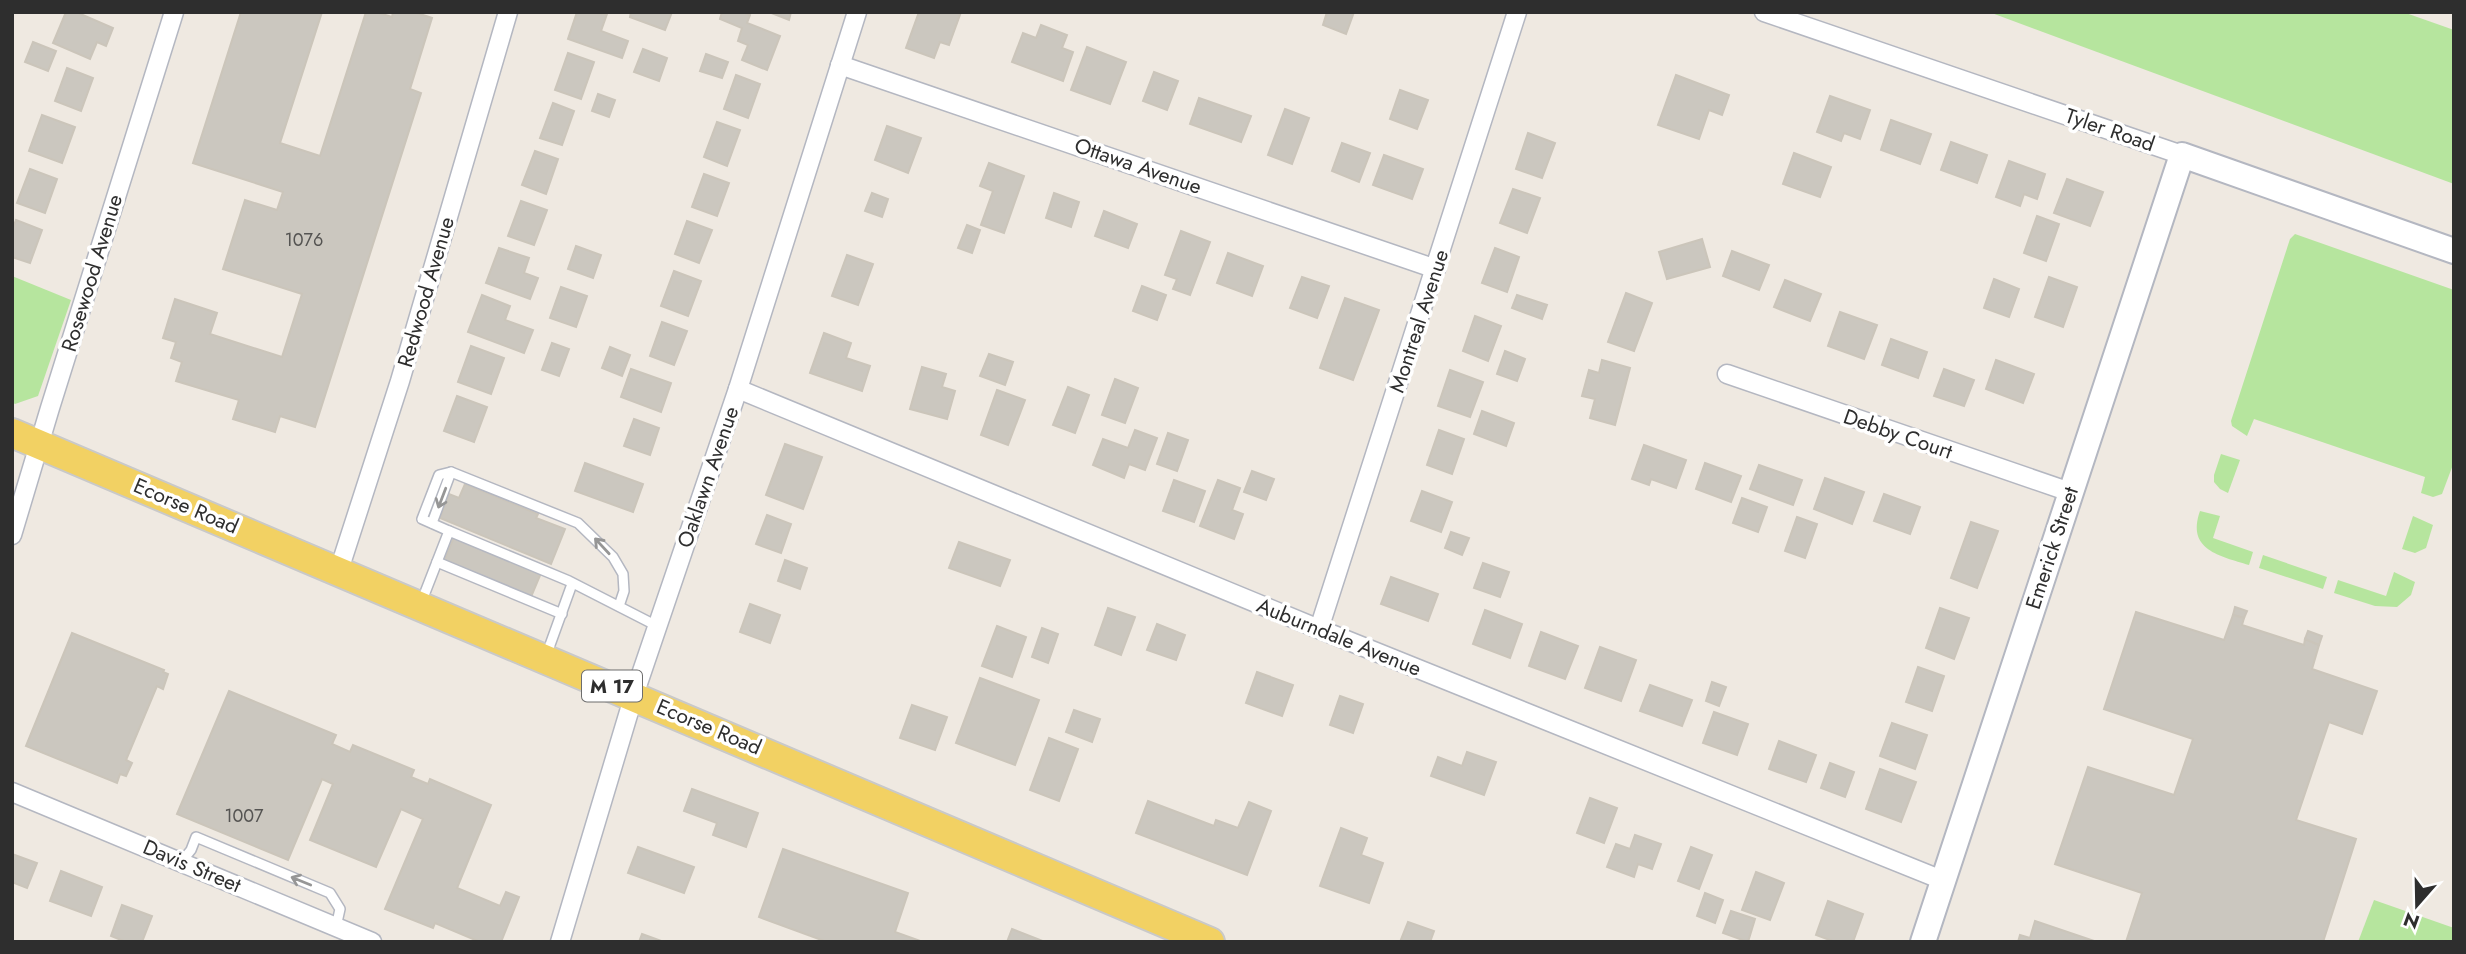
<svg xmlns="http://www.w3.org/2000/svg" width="2466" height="954" font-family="Jost,sans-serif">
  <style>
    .green { fill: #b6e59e }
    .building { fill: #cbc7bf; stroke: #cbc5ba; stroke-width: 2 }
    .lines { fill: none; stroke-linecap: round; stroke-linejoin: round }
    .lane-casing { stroke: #b4b7c1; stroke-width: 12 }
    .street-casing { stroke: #b4b7c1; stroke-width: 21 }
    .secondary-casing { stroke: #b4b7c1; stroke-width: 28 }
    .primary-casing { stroke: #c9c9c9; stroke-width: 32 }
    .lane { stroke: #fff; stroke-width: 9 }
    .street { stroke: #fff; stroke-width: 18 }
    .secondary { stroke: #fff; stroke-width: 24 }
    .primary { stroke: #f2d163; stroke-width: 28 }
    .oneway { stroke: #969696 }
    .labels { text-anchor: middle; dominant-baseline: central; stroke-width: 7; stroke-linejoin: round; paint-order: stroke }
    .number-label { font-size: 18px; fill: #555452 }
    .shield { fill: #fff; stroke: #6d6d6d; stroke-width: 2 }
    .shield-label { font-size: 19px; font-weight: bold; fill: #2e2e2e }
    .street-label { font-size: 21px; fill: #2e2e2e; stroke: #fff }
  </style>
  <rect width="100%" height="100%" fill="#efe9e1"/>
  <g class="green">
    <path d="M1989,12H2403L2454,30V184Z"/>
    <path d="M2295,234L2454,290V462L2442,494L2433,497L2421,493L2425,477L2254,419L2247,436L2232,426L2231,421L2290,239Z"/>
    <path d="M12,276L71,300L38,396L15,404L12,402Z"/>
    <path d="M2221,454L2240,460L2228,493L2220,489L2214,482V475Z"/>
    <path d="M2200,511L2220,516L2213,538L2253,552L2249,565C2220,556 2186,550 2200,511Z"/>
    <path d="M2413,516L2433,525L2426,548L2415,553L2402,549Z"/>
    <path d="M2263,555L2327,577L2323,589L2259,568Z"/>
    <path d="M2394,572L2415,582L2411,595L2397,607L2375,606L2334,593L2338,580L2386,596Z"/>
    <path d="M2374,900L2454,928V942H2358Z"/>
  </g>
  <g class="building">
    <path d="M66,12H76L113,28L106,46L97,42L90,59L53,43Z"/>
    <path d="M241,12H322L280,143L320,156L366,12H376L392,17L393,12H414L432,18L410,89L421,93L315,427L280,416L275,432L233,419L239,400L176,381L182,362L171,358L176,342L163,338L175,299L217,313L210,334L282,357L302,294L223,269L245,200L277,210L283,192L193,163Z"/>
    <path d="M577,12L607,14L601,31L628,41L622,58L568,39Z"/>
    <path d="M631,12H672L665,30L630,17Z"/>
    <path d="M722,12H743L750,15L747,23L780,36L767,70L742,60L748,45L738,41L742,28L720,19Z"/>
    <path d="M769,12H791L789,20Z"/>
    <path d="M919,12H961L949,45L940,42L934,58L906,48Z"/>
    <path d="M1327,12H1354L1346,34L1323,25Z"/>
    <path d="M1041,25L1067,35L1062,48L1073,52L1063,81L1012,62L1023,33L1036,38Z"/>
    <path d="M33,42L56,51L48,71L25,62Z"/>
    <path d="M1087,47L1126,62L1110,104L1071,90Z"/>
    <path d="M643,49L667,58L659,81L634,72Z"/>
    <path d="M568,53L594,62L581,99L555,90Z"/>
    <path d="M706,54L728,62L722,78L700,71Z"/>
    <path d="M67,68L93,78L81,111L55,101Z"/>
    <path d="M1154,72L1178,81L1167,110L1143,101Z"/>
    <path d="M736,75L760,84L748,118L724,109Z"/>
    <path d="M1676,75L1729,95L1722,115L1709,110L1699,139L1658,125Z"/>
    <path d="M1400,90L1428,100L1417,129L1390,119Z"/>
    <path d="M598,94L615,100L609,117L592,111Z"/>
    <path d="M1830,96L1870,110L1860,139L1844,133L1841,141L1817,132Z"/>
    <path d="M1199,98L1251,116L1241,142L1190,124Z"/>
    <path d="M553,103L574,111L562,145L540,138Z"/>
    <path d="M1285,109L1309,118L1292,164L1268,155Z"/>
    <path d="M42,115L75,127L62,163L29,151Z"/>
    <path d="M1891,120L1931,134L1920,164L1881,150Z"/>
    <path d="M717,122L740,130L727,166L704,157Z"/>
    <path d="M887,126L921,138L908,173L875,160Z"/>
    <path d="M1528,133L1555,143L1542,178L1516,169Z"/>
    <path d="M1951,142L1987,155L1977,183L1941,170Z"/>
    <path d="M1342,143L1370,153L1359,182L1332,171Z"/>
    <path d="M535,151L558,159L546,194L522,185Z"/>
    <path d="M1794,153L1831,167L1820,197L1783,184Z"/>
    <path d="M1384,155L1423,169L1412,199L1373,185Z"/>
    <path d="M2009,161L2045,174L2037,199L2024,194L2020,206L1996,197Z"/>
    <path d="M989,163L1024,176L1004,233L981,225L993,191L980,186Z"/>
    <path d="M30,169L57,179L45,213L17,203Z"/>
    <path d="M704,174L729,183L717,216L692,207Z"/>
    <path d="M2067,179L2103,192L2090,226L2054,213Z"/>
    <path d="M1513,189L1540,198L1527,233L1500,223Z"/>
    <path d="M872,193L888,199L882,217L865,211Z"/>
    <path d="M1054,193L1079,202L1071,227L1046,218Z"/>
    <path d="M521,201L547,210L534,245L508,236Z"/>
    <path d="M1104,211L1137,224L1128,248L1095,236Z"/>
    <path d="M2037,216L2059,224L2046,261L2024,253Z"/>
    <path d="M16,220L42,230L30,263L12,257V230Z"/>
    <path d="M687,221L712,230L699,263L675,254Z"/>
    <path d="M967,225L980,230L972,253L958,248Z"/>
    <path d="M1181,231L1210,242L1190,295L1173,289L1177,279L1165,275Z"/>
    <path d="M1702,239L1710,267L1667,279L1659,252Z"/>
    <path d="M576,246L601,255L593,278L568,269Z"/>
    <path d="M499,248L529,258L524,273L538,278L530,299L486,283Z"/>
    <path d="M1495,248L1519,257L1507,292L1482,283Z"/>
    <path d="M1732,251L1769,265L1759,290L1723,276Z"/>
    <path d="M1228,253L1263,266L1252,296L1217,283Z"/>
    <path d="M847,255L873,264L858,305L832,296Z"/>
    <path d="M674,271L701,281L688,316L661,306Z"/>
    <path d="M1302,277L1329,286L1317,318L1290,308Z"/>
    <path d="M2049,277L2077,287L2063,327L2035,317Z"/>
    <path d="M1994,279L2019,289L2009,317L1984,308Z"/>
    <path d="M1785,280L1821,294L1810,321L1774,307Z"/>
    <path d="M1142,286L1166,295L1157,320L1133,311Z"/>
    <path d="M561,287L587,296L576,327L550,318Z"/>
    <path d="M1626,293L1652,303L1634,351L1608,342Z"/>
    <path d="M482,295L510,306L505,320L533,330L524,353L468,332Z"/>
    <path d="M1517,295L1547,305L1542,319L1512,308Z"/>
    <path d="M1345,298L1379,310L1353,380L1320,368Z"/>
    <path d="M1840,312L1877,325L1864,359L1828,346Z"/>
    <path d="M1475,316L1501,326L1488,361L1463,351Z"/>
    <path d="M662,322L687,331L674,365L650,356Z"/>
    <path d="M824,333L851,343L846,358L870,366L862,391L810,373Z"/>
    <path d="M1891,339L1927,352L1918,378L1882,365Z"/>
    <path d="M552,343L569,349L559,376L542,370Z"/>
    <path d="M471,346L504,358L491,394L458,382Z"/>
    <path d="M610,347L630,355L622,376L602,368Z"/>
    <path d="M1505,351L1525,359L1517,381L1497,374Z"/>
    <path d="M989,354L1013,362L1005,385L980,376Z"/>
    <path d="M1602,360L1630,368L1615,425L1590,418L1595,399L1582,396L1589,370L1599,373Z"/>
    <path d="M1996,360L2034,374L2023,403L1986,389Z"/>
    <path d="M922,367L946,374L942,387L955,391L947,419L910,409Z"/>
    <path d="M631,369L671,383L661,412L621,397Z"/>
    <path d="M1944,369L1974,380L1964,406L1934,396Z"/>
    <path d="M1450,370L1483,382L1470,417L1438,406Z"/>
    <path d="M1115,379L1138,388L1125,423L1102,415Z"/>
    <path d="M1068,387L1089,395L1075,433L1053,425Z"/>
    <path d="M997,390L1025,400L1008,445L981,435Z"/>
    <path d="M457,396L487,407L474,442L444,431Z"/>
    <path d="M1482,411L1514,423L1506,446L1474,434Z"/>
    <path d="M634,419L659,428L650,455L624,446Z"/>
    <path d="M1135,430L1157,438L1145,470L1129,464L1124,478L1093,465L1103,439L1128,448Z"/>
    <path d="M1439,430L1464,439L1452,474L1427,465Z"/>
    <path d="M1168,433L1188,440L1177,471L1157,464Z"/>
    <path d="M785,444L822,457L803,509L766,495Z"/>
    <path d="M1644,445L1686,460L1676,488L1651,479L1649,485L1632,479Z"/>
    <path d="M585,463L643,484L633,512L575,491Z"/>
    <path d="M1705,463L1741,476L1731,502L1696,489Z"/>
    <path d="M1759,465L1802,480L1793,505L1750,489Z"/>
    <path d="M1252,471L1274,479L1266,500L1244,492Z"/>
    <path d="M1825,478L1864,492L1852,524L1814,509Z"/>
    <path d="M1174,480L1205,491L1194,522L1163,511Z"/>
    <path d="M1218,480L1240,488L1232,510L1243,514L1234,539L1200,526Z"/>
    <path d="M465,484L538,514L536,518L565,529L551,564L440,518L449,494L459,498Z"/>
    <path d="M1422,491L1452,502L1441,532L1411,521Z"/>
    <path d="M1884,494L1920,507L1910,534L1874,521Z"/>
    <path d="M1742,498L1767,507L1758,532L1733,523Z"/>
    <path d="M767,515L791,524L781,553L756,544Z"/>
    <path d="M1797,517L1817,524L1805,558L1785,551Z"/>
    <path d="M1971,522L1998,531L1977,588L1951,578Z"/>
    <path d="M1451,532L1469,538L1462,555L1445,548Z"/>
    <path d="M454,537L541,573L531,597L444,561Z"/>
    <path d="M959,542L1010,560L1000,586L949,568Z"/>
    <path d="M785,560L807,568L800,589L778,581Z"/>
    <path d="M1483,563L1509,572L1500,597L1474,588Z"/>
    <path d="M1391,577L1438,594L1428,621L1381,604Z"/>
    <path d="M750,604L780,615L770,643L740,632Z"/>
    <path d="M2235,607L2247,611L2244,618L2233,615Z"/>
    <path d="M1108,608L1135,617L1121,655L1095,645Z"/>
    <path d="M1940,608L1969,618L1954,659L1926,648Z"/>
    <path d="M1485,610L1522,624L1510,658L1473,644Z"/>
    <path d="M2136,612L2224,640L2233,615L2244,618L2242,625L2304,645L2305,639L2319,645L2312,669L2377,691L2362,734L2329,722L2296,820L2356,839L2323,942H2126L2142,893L2055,864L2088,767L2174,795L2193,739L2104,709Z"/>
    <path d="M1157,624L1185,635L1176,660L1147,650Z"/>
    <path d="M997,626L1026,637L1012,677L982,666Z"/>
    <path d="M1042,628L1058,634L1048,663L1032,657Z"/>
    <path d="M2308,631L2322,636L2319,645L2305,639Z"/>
    <path d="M1541,632L1578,646L1565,679L1529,666Z"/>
    <path d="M72,633L164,670L163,672L168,674L163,689L157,686L126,760L132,763L126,776L120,774L117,783L26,746Z"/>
    <path d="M1600,647L1636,660L1621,701L1585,688Z"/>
    <path d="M1918,667L1944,676L1932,711L1906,702Z"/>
    <path d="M1257,672L1293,685L1282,716L1246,703Z"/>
    <path d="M980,678L1039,700L1015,765L956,743Z"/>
    <path d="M1712,682L1726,687L1719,706L1706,701Z"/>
    <path d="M1650,685L1692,700L1682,726L1640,711Z"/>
    <path d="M229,691L336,735L332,744L350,752L353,745L414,770L411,777L428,784L430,779L491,805L457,888L500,906L506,892L519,897L501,942H480L435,923L433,928L385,909L423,819L401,809L376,867L310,840L333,784L322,779L288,860L177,814Z"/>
    <path d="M1340,696L1363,704L1353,733L1330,725Z"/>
    <path d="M912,705L947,717L935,750L900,738Z"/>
    <path d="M1074,710L1100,719L1092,742L1066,732Z"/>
    <path d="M1714,712L1748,724L1737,755L1703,743Z"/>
    <path d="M1892,723L1927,735L1915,769L1880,756Z"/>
    <path d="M1049,738L1078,749L1059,801L1030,790Z"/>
    <path d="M1779,741L1816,755L1806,782L1769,769Z"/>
    <path d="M1467,752L1496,762L1484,795L1431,776L1438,757L1462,766Z"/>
    <path d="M1830,763L1854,772L1845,797L1821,788Z"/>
    <path d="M1880,769L1916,782L1901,822L1866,809Z"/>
    <path d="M692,789L758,813L746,847L713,835L717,823L684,811Z"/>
    <path d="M1590,798L1617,808L1604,843L1577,833Z"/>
    <path d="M1148,801L1214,826L1216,820L1238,828L1249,802L1271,811L1247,875L1136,833Z"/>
    <path d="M1341,828L1367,838L1361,855L1383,863L1369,903L1320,886Z"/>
    <path d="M1635,835L1661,844L1652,869L1638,864L1634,877L1607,867L1616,844L1630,849Z"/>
    <path d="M638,847L694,867L684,893L628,873Z"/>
    <path d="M1691,847L1712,855L1699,889L1678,881Z"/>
    <path d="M783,849L908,893L895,932L923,942H827L759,917Z"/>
    <path d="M12,854L37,863L27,888L12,882Z"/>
    <path d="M61,871L102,887L91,916L50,901Z"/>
    <path d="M1756,872L1784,883L1770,920L1742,910Z"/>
    <path d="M1705,893L1723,900L1715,923L1697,916Z"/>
    <path d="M1828,901L1863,914L1853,942H1835L1816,935Z"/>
    <path d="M122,905L152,916L142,942H126L111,936Z"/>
    <path d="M1731,911L1755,919L1748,942L1723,933Z"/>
    <path d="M2035,921L2097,942H2018L2020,935L2030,938Z"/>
    <path d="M1408,922L1434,931L1430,942H1400Z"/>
    <path d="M1012,929L1045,942H1007Z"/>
    <path d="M642,934L664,942H639Z"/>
  </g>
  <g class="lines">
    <defs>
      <g id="lane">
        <path d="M432,523L451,472"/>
        <path d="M449,531L422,519L439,475L451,472L578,523L613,557L623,574L624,591L619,606"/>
        <path d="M437,562L562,614"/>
        <path d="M421,603L449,531L569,581L657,626"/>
        <path d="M546,656L572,584"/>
        <path d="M182,861L191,850L196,837L330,893L340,909L336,927"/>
      </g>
      <g id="street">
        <path d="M1764,12L2182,155"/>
        <path d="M840,65L1436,269"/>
        <path d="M1727,374L2070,492"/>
        <path d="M738,389L1319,629L1942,880"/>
        <path d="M12,535L50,408L174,12"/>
        <path d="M339,570L400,381L508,12"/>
        <path d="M1319,629L1517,12"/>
        <path d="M12,792L372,942"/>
        <path d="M560,942L634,695L738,389L857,12"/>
      </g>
      <path id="secondary" d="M1923,942L2182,155L2454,251"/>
      <path id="primary" d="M12,433L1210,942"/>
    </defs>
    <use href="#lane" class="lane-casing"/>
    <use href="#street" class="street-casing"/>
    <use href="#secondary" class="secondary-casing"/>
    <use href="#primary" class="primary-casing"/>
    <use href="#lane" class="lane"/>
    <use href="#street" class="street"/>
    <use href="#secondary" class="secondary"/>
    <use href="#primary" class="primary"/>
  </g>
  <defs><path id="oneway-shaft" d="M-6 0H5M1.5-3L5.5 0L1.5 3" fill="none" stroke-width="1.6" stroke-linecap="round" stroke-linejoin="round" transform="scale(1.75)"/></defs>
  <g class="oneway">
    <use href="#oneway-shaft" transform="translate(442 498) rotate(111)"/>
    <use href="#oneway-shaft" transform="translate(602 546) rotate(-133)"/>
    <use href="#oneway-shaft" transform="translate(301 881) rotate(-158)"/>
  </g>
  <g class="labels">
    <g class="number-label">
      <text x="304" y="240">1076</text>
      <text x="244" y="816">1007</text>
    </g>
    <rect class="shield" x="582" y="670.5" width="60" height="31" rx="5"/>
    <g class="shield-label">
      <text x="612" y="686">M 17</text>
    </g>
    <g class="street-label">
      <text transform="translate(2110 130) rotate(19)">Tyler Road</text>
      <text transform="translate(1138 166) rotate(19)">Ottawa Avenue</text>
      <text transform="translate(92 273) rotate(-73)">Rosewood Avenue</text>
      <text transform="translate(426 292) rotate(-74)">Redwood Avenue</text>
      <text transform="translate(1419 321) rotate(-72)">Montreal Avenue</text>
      <text transform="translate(1898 434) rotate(19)">Debby Court</text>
      <text transform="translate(708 477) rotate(-71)">Oaklawn Avenue</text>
      <text transform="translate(186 506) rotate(23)">Ecorse Road</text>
      <text transform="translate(2052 548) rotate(-72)">Emerick Street</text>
      <text transform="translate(1339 637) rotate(22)">Auburndale Avenue</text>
      <text transform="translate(709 727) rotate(23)">Ecorse Road</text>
      <text transform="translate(192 866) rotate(23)">Davis Street</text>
    </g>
  </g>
  <rect width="2466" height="954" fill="none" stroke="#2e2e2e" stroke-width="28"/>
  <g transform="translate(2417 905) rotate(200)" stroke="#ffffff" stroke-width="5" paint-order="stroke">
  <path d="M0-5L12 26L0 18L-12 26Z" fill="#2e2e2e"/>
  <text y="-10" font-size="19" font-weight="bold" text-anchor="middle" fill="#2e2e2e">N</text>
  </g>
</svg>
